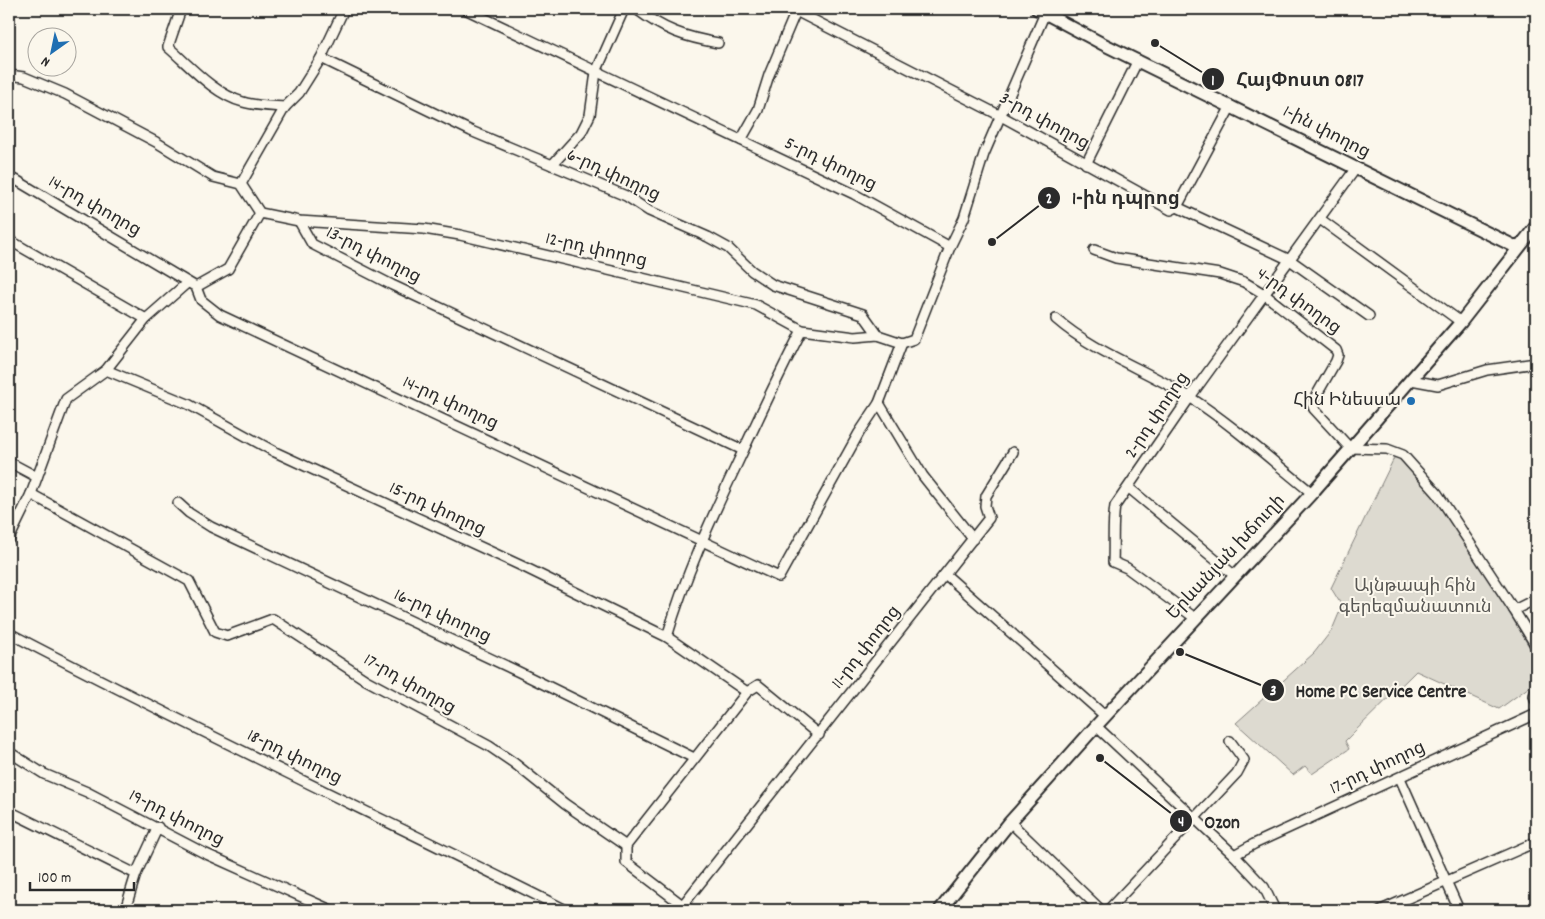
<svg xmlns="http://www.w3.org/2000/svg" width="1545" height="919" font-family="Dekko,'Noto Sans Armenian',sans-serif">
  <style>
    .green { fill: #dddad0; stroke: #84827e }
    .lines { fill: none; stroke-linecap: round; stroke-linejoin: round }
    .minor-casing { stroke: #2b2b2b; stroke-width: 12 }
    .major-casing { stroke: #2b2b2b; stroke-width: 15 }
    .minor { stroke: #fbf7ec; stroke-width: 9 }
    .major { stroke: #fbf7ec; stroke-width: 11 }
    .poi-dot { fill: #1f6fb2; stroke: #fbf7ec; stroke-width: 2 }
    .labels { text-anchor: middle; dominant-baseline: central; stroke-width: 4; stroke-linejoin: round; paint-order: stroke }
    .street-label { font-size: 18px; fill: #2b2b2b; stroke: #fbf7ec }
    .poi-label { font-size: 18px; fill: #2b2b2b; stroke: #fbf7ec; text-anchor: end }
    .park-label { font-size: 18px; fill: #585754; stroke: #fbf7ec }
    .leader { fill: none; stroke: #2b2b2b; stroke-width: 2 }
    .callout-dot { fill: #2b2b2b; stroke: #fbf7ec; stroke-width: 2 }
    .mark-label { font-size: 15px; text-anchor: middle; font-weight: bold; fill: #fff }
    .callout-label { font-size: 19px; text-anchor: middle; font-weight: bold; fill: #2b2b2b; stroke: #fbf7ec; stroke-width: 4; stroke-linejoin: round; paint-order: stroke }
  </style>
  <rect width="100%" height="100%" fill="#fbf7ec"/>
  <filter id="ink" filterUnits="userSpaceOnUse"><feTurbulence type="fractalNoise" baseFrequency=".02" numOctaves="2"/><feDisplacementMap in="SourceGraphic" scale="10" xChannelSelector="R" yChannelSelector="G"/><feConvolveMatrix kernelMatrix="1 2 1 2 8 2 1 2 1" color-interpolation-filters="sRGB"/></filter>
  <g filter="url(#ink)">
    <path class="green" d="M1396,454L1437,497L1512,616L1536,659V682L1499,709L1416,671L1345,741L1349,749L1312,774L1305,766L1293,775L1236,723L1314,653L1332,630L1342,606L1331,588Z"/>
    <g class="lines">
      <defs>
        <g id="minor">
          <path d="M181,9L168,47C190,66 214,94 243,102C256,106 272,106 285,107"/>
          <path d="M465,9L854,194L950,247L964,218L984,154L1045,13"/>
          <path d="M636,9C664,30 684,37 718,43"/>
          <path d="M792,9L1001,116L1171,210L1177,207L1231,106"/>
          <path d="M321,58L471,131L626,196L649,211L708,237L728,248L752,271L773,285L863,314L878,335"/>
          <path d="M9,75L24,77L65,94L156,142L213,177L241,184L260,213L299,221L424,229L460,235L756,305L802,330L855,337L878,335L902,343L914,339L950,247"/>
          <path d="M741,140L758,110L769,75L796,11"/>
          <path d="M1086,164L1138,60"/>
          <path d="M552,165L581,133L590,115L596,72L624,9"/>
          <path d="M9,178L16,180L196,287L228,269L260,213"/>
          <path d="M241,184L285,107L299,93L321,58L344,9"/>
          <path d="M1177,207L1290,260L1369,316"/>
          <path d="M1320,219L1461,322"/>
          <path d="M299,221L312,244L392,285L743,450"/>
          <path d="M9,240L146,319"/>
          <path d="M1094,250L1116,258L1220,274L1244,282L1264,294L1336,350L1338,355L1336,361L1312,403L1314,409L1350,448L1387,449L1403,455L1437,493L1514,610"/>
          <path d="M196,287L201,300L220,315L779,577L859,433L879,403L902,343"/>
          <path d="M1056,319C1095,353 1147,370 1191,398C1234,426 1272,461 1312,493"/>
          <path d="M106,370L188,404L275,452L526,568L667,637L747,692"/>
          <path d="M1411,380L1438,385L1487,370L1536,363"/>
          <path d="M879,403L923,476L973,539"/>
          <path d="M9,462L37,477"/>
          <path d="M1129,488L1235,576"/>
          <path d="M31,494L189,581L215,632L227,636L273,619L366,680L489,746L514,763L565,804L626,846"/>
          <path d="M178,503L189,513L211,527L519,672L694,758"/>
          <path d="M9,539L31,494L66,399L106,370L146,319L187,283"/>
          <path d="M945,574L1105,716"/>
          <path d="M1536,599L1514,610L1536,646"/>
          <path d="M1195,618L1127,568L1113,562C1114,543 1112,525 1115,506L1190,397L1356,168"/>
          <path d="M9,633C192,729 380,817 566,910"/>
          <path d="M667,637C685,576 710,521 737,464C758,419 779,374 802,330"/>
          <path d="M1536,690L1534,696L1536,701"/>
          <path d="M1096,726L1234,855L1264,887L1275,910"/>
          <path d="M9,752L44,774L87,792L204,853L331,910"/>
          <path d="M1400,778L1459,910"/>
          <path d="M9,811L136,874L125,910"/>
          <path d="M1010,822L1101,910"/>
          <path d="M626,846L747,692L758,685L819,735"/>
          <path d="M626,846V862L689,910"/>
          <path d="M1234,855L1254,844L1536,714"/>
          <path d="M136,874L158,827"/>
          <path d="M682,906L989,518L985,506L986,496L1013,452"/>
          <path d="M1108,910L1237,773L1244,760L1230,741"/>
          <path d="M1381,910L1536,842"/>
        </g>
        <g id="major">
          <path d="M1037,9L1101,43L1518,248"/>
          <path d="M940,910L1010,822L1096,726L1312,493L1461,322L1536,226"/>
        </g>
      </defs>
      <use href="#minor" class="minor-casing"/>
      <use href="#major" class="major-casing"/>
      <use href="#minor" class="minor"/>
      <use href="#major" class="major"/>
    </g>
  </g>
  <circle class="poi-dot" cx="1411" cy="401" r="5"/>
  <g class="labels">
    <g class="street-label">
      <text transform="translate(1044 122) rotate(29)">3-րդ փողոց</text>
      <text transform="translate(1326 133) rotate(27)">1-ին փողոց</text>
      <text transform="translate(830 165) rotate(26)">5-րդ փողոց</text>
      <text transform="translate(613 176) rotate(25)">6-րդ փողոց</text>
      <text transform="translate(94 207) rotate(30)">14-րդ փողոց</text>
      <text transform="translate(596 251) rotate(13)">12-րդ փողոց</text>
      <text transform="translate(373 256) rotate(27)">13-րդ փողոց</text>
      <text transform="translate(1298 302) rotate(36)">4-րդ փողոց</text>
      <text transform="translate(450 404) rotate(25)">14-րդ փողոց</text>
      <text transform="translate(1158 416) rotate(-56)">2-րդ փողոց</text>
      <text transform="translate(437 510) rotate(25)">15-րդ փողոց</text>
      <text transform="translate(1227 558) rotate(-47)">Երևանյան խճուղի</text>
      <text transform="translate(442 617) rotate(25)">16-րդ փողոց</text>
      <text transform="translate(867 648) rotate(-52)">11-րդ փողոց</text>
      <text transform="translate(409 685) rotate(30)">17-րդ փողոց</text>
      <text transform="translate(294 758) rotate(26)">18-րդ փողոց</text>
      <text transform="translate(1378 769) rotate(-25)">17-րդ փողոց</text>
      <text transform="translate(176 819) rotate(27)">19-րդ փողոց</text>
    </g>
    <g class="poi-label">
      <text x="1401" y="401">Հին Ինեսսա</text>
    </g>
    <g class="park-label">
      <text x="1415" y="587">Այնթապի հին<tspan x="1415" dy="21">գերեզմանատուն</tspan></text>
    </g>
  </g>
  <path class="leader" d="M1155 43L1213 79M992 242L1049 198M1180 652L1273 690M1100 758L1181 821"/>
  <g class="callout-dot">
    <circle cx="1155" cy="43" r="5"/>
    <circle cx="992" cy="242" r="5"/>
    <circle cx="1180" cy="652" r="5"/>
    <circle cx="1100" cy="758" r="5"/>
    <circle cx="1213" cy="79" r="12"/>
    <circle cx="1049" cy="198" r="12"/>
    <circle cx="1273" cy="690" r="12"/>
    <circle cx="1181" cy="821" r="12"/>
  </g>
  <g class="mark-label">
    <text x="1213" y="85">1</text>
    <text x="1049" y="203">2</text>
    <text x="1273" y="695">3</text>
    <text x="1181" y="826">4</text>
  </g>
  <g class="callout-label">
    <text x="1300" y="86">ՀայՓոստ 0817</text>
    <text x="1126" y="204">1-ին դպրոց</text>
    <text x="1381" y="697">Home PC Service Centre</text>
    <text x="1222" y="828">Ozon</text>
  </g>
  <rect width="1545" height="919" fill="none" stroke="#fbf7ec" stroke-width="30"/>
  <rect x="15" y="15" width="1515" height="889" fill="none" stroke="#2b2b2b" stroke-width="2" filter="url(#ink)"/>
  <g transform="translate(52 52) rotate(213)"><circle r="24" fill="#fbf7ec" stroke="#a8a59f"/>
  <path d="M0-4L9 19L0 12L-9 19Z" fill="#1f6fb2"/>
  <text y="-8" font-size="14" font-weight="bold" text-anchor="middle" fill="#2b2b2b">N</text>
  </g>
  <path d="M30 882v8h104v-8" fill="none" stroke="#2b2b2b" stroke-width="2.5"/>
  <text x="38" y="882" font-size="15" fill="#2b2b2b" stroke="#fbf7ec" stroke-width="4" paint-order="stroke">100 m</text>
</svg>
